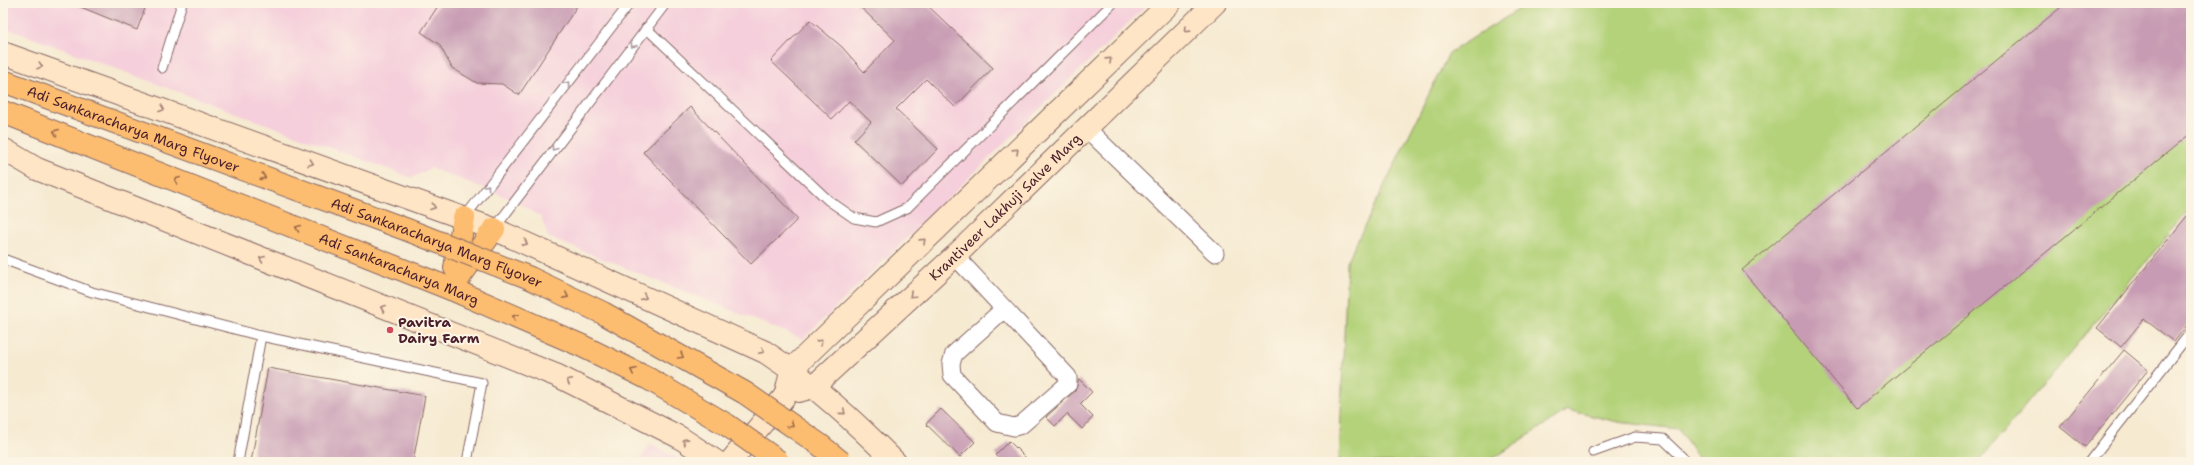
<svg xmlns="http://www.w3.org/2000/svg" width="2194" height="465" font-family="'Shantell Sans',sans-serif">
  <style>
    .built { fill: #f5cfdb }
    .green { fill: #b3d279; stroke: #7e7852 }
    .building { fill: #c79bb3 }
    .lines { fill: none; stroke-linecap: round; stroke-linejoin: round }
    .lane-casing { stroke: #866665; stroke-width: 11 }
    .street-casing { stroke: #866665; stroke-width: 19 }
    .secondary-casing { stroke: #866665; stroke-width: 24 }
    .primary-casing { stroke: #866665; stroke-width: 24 }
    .lane { stroke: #fff; stroke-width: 9 }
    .street { stroke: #fff; stroke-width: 17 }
    .secondary { stroke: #fee5c5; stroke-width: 22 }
    .primary { stroke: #fcbd6f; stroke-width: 22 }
    .primary-bridge-casing { stroke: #866665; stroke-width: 24; stroke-linecap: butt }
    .primary-bridge { stroke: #fcbd6f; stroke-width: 22 }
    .oneway { stroke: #a48278 }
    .oneway2 { stroke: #ae9aa0 }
    .oneway3 { stroke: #9a664a }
    .poi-dot { fill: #d1495b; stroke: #fcf5e5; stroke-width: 1.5 }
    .labels { text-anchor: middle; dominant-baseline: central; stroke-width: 4; stroke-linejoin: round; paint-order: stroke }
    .street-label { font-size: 14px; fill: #4a1f2b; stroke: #fcf5e5 }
    .poi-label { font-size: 14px; font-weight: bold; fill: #4a1f2b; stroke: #fcf5e5; text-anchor: start }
  </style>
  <rect width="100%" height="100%" fill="#fcf5e5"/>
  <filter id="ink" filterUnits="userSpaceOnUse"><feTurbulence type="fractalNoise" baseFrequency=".025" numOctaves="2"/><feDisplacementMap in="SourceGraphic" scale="8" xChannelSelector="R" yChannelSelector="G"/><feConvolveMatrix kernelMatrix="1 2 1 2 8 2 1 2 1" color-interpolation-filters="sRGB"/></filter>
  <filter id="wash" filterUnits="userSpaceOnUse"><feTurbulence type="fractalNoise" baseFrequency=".012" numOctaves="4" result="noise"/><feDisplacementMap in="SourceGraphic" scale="16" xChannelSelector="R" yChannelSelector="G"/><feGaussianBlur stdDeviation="0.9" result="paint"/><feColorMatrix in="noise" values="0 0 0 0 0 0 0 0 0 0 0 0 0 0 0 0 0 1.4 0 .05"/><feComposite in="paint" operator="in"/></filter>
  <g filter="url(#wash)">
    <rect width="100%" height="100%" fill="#f6ead1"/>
    <g class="built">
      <path d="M3,3H1149L803,339L548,237L541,217L514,200L431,168L412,178L3,27Z"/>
      <path d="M649,443L684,462H641Z"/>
    </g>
    <path class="green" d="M1529,3H2191V208L1978,462H1701L1679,429L1618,422L1567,410L1488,462H1339L1347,262L1449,53Z"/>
    <g id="blocks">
      <g class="building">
        <path d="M71,3H147L137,30Z"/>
        <path d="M440,3H579L519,95L502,84L477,83L452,68L439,44L421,32Z"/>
        <path d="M856,3H925L993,68L955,107L926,79L896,109L938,149L902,186L854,140L871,122L849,101L832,119L771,61L810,20L842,47L864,72L895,40Z"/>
        <path d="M2066,3H2191V133L1857,408L1742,270Z"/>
        <path d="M690,107L798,219L751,264L643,152Z"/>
        <path d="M2191,211V320L2174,342L2144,319L2121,347L2097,328Z"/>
        <path d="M2124,350L2148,370L2085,447L2060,427Z"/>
        <path d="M268,368L425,396L413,462H251Z"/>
        <path d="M1079,379L1092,392L1080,404L1093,417L1082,429L1067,414L1055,426L1046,417L1075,391Z"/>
        <path d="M941,409L975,442L960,457L926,424Z"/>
        <path d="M1009,441L1030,462H1002L995,455Z"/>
      </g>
    </g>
  </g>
  <g filter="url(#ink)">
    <use href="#blocks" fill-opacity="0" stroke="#866665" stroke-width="1"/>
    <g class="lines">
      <defs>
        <g id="lane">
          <path d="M646,28L828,200L854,218L876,222L907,208L1113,3"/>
          <path d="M162,68L182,3"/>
          <path d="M464,218L630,3"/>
          <path d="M494,229L666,3"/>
          <path d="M3,259L92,292L261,336L482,383L467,462"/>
          <path d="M1593,452L1635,437L1663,439L1682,457L1683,462"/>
          <path d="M238,462L261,336"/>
          <path d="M2089,462L2191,332"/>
        </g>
        <g id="street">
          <path d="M1086,128L1215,253"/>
          <path d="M955,256L1068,377V384L1021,425L1014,427L997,423L952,375L951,364L954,354L1004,309"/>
        </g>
        <g id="secondary">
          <path d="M3,53L494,229L765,352C813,383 855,422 895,462"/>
          <path d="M3,149L37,169L558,376L679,437L717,462"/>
          <path id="s1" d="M799,391L813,387L955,256L1215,3"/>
          <path d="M730,462L785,396L792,369L1170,3"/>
        </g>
        <g id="primary">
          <path id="s2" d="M3,112L451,289L580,345L649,379L727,425"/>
          <path d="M455,268L464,218"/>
          <path d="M451,289L494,229"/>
        </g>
      </defs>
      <use href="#lane" class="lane-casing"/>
      <use href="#street" class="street-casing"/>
      <use href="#secondary" class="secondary-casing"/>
      <use href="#primary" class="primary-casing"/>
      <use href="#lane" class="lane"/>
      <use href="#street" class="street"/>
      <use href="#secondary" class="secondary"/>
      <use href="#primary" class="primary"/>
      <defs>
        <g id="primary-bridge">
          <path id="s3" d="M3,81L405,229L530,278L603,313L745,393L820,445L841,462"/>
          <path d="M727,425L778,461"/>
        </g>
      </defs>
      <use href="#primary-bridge" class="primary-bridge-casing"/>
      <use href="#primary-bridge" class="primary-bridge"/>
    </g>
    <defs><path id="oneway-chevron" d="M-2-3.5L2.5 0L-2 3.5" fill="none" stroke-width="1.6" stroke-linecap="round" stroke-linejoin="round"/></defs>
    <g class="oneway">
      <use href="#oneway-chevron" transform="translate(1187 30) rotate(136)"/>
      <use href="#oneway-chevron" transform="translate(1109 60) rotate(-44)"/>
      <use href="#oneway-chevron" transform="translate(40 66) rotate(19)"/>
      <use href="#oneway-chevron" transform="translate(162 109) rotate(20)"/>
      <use href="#oneway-chevron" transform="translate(1016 151) rotate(-44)"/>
      <use href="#oneway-chevron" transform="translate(311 163) rotate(20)"/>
      <use href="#oneway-chevron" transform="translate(433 207) rotate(20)"/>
      <use href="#oneway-chevron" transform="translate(923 241) rotate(-44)"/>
      <use href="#oneway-chevron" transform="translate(525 243) rotate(24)"/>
      <use href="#oneway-chevron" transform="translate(262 259) rotate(-158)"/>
      <use href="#oneway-chevron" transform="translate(912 295) rotate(137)"/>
      <use href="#oneway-chevron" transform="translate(644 297) rotate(24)"/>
      <use href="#oneway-chevron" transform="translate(383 308) rotate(-159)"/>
      <use href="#oneway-chevron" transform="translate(820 342) rotate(-44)"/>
      <use href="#oneway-chevron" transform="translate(762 351) rotate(27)"/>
      <use href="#oneway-chevron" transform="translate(569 381) rotate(-153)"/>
      <use href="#oneway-chevron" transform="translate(843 412) rotate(41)"/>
      <use href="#oneway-chevron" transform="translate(685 441) rotate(-147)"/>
    </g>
    <g class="oneway2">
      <use href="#oneway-chevron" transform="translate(633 45) rotate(127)"/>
      <use href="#oneway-chevron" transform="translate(567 84) rotate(-52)"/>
      <use href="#oneway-chevron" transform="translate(554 148) rotate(127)"/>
      <use href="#oneway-chevron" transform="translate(487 187) rotate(-52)"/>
    </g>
    <g class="oneway3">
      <use href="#oneway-chevron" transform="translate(56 132) rotate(-158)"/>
      <use href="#oneway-chevron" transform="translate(263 177) rotate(20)"/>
      <use href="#oneway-chevron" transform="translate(177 180) rotate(-158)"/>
      <use href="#oneway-chevron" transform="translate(298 228) rotate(-158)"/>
      <use href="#oneway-chevron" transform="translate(566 296) rotate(26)"/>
      <use href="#oneway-chevron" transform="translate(515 317) rotate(-156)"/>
      <use href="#oneway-chevron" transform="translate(681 356) rotate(30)"/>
      <use href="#oneway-chevron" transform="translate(633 371) rotate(-154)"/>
      <use href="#oneway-chevron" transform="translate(791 425) rotate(35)"/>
    </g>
  </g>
  <circle class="poi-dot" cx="390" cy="330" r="4"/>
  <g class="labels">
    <g class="street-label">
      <text stroke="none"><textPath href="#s3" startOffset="139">Adi Sankaracharya Marg Flyover</textPath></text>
      <text stroke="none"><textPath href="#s1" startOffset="278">Krantiveer Lakhuji Salve Marg</textPath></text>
      <text stroke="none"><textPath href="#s3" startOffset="463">Adi Sankaracharya Marg Flyover</textPath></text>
      <text stroke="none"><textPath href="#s2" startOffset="426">Adi Sankaracharya Marg</textPath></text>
    </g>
    <g class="poi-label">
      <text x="398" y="322">Pavitra<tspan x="398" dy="16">Dairy Farm</tspan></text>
    </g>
  </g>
  <rect width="2194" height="465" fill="none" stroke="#fcf5e5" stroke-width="16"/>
</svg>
